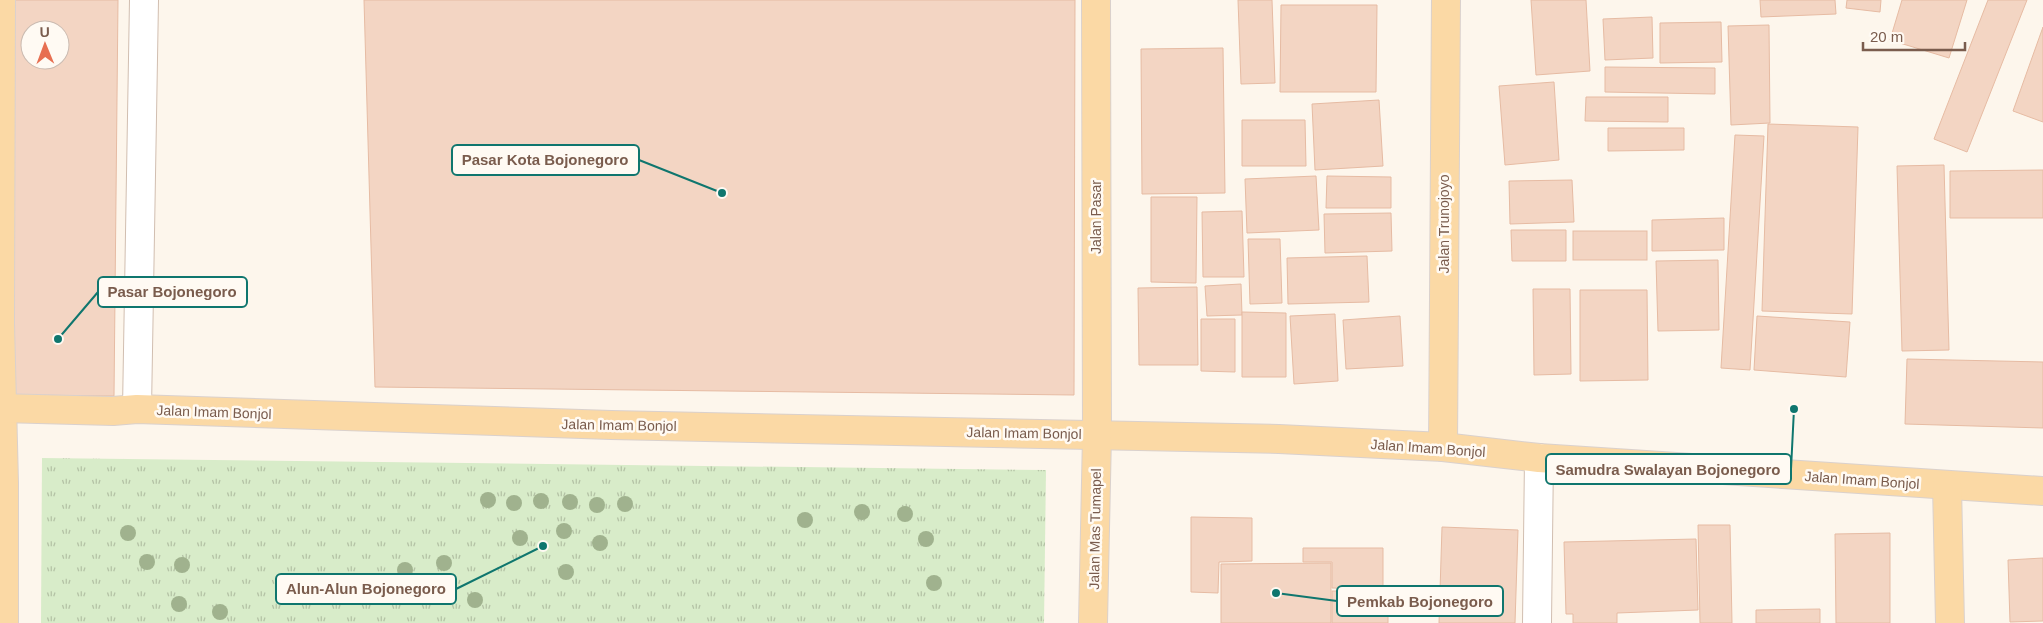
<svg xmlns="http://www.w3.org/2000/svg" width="2043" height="623" font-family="Arial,sans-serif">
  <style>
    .park { fill: url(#park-tufts) }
    .building { fill: #f3d5c3; stroke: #e6bba3; fill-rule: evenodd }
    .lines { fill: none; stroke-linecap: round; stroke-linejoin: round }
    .minor-casing { stroke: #d1beb0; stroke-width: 30 }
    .major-casing { stroke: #dad1cd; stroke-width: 30 }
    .minor { stroke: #fff; stroke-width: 28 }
    .major { stroke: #fbd9a5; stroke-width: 28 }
    .tree { fill: #a0b28e }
    .labels { text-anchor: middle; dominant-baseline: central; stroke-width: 5; stroke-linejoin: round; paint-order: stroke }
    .street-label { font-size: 14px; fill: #7a5c4d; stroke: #fffaf3 }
    .leader { fill: none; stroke: #0f766e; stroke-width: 2 }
    .callout-dot { fill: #0f766e; stroke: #fffaf3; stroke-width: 2 }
    .callout { fill: #fffaf3; stroke: #0f766e; stroke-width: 2 }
    .callout-label { font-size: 15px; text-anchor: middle; font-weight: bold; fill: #7a5c4d }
  </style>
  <defs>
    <pattern id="park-tufts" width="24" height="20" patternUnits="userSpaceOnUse" patternTransform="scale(1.25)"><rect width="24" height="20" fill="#d8ecc9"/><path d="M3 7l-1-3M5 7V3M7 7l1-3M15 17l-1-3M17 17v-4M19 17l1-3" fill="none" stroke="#b4c2a5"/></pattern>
  </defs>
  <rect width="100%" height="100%" fill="#fdf6ec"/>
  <path class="park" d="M42,458L1046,470L1044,623H41Z"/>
  <g class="building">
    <path d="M12,0H118L114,396L12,395ZM30,30H60V60H30Z"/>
    <path d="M364,0H1075L1074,395L375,387Z"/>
    <path d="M1238,0H1272L1275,83L1241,84Z"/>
    <path d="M1531,0H1586L1590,71L1536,75Z"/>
    <path d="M1760,0H1835L1836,14L1761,17Z"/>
    <path d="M1847,0H1881L1880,12L1846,8Z"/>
    <path d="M1902,0H1967L1949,58L1890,40Z"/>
    <path d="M1988,0H2027L1967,152L1934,139Z"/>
    <path d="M1281,5H1377L1376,92H1280Z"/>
    <path d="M1652,17L1653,58L1605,60L1603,19Z"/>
    <path d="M1721,22L1722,62L1660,63V23Z"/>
    <path d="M1769,25L1770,123L1731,125L1728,26Z"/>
    <path d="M2043,27V122L2013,111Z"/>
    <path d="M1223,48L1225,193L1142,194L1141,49Z"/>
    <path d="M1605,67L1715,68V94L1605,92Z"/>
    <path d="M1554,82L1559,160L1505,165L1499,86Z"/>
    <path d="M1586,97H1668V122L1585,121Z"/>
    <path d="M1379,100L1383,166L1315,170L1312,104Z"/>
    <path d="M1242,120H1305L1306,166H1242Z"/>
    <path d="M1768,124L1858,127L1852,314L1762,311Z"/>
    <path d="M1608,128H1684V150L1608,151Z"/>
    <path d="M1735,135L1764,136L1750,370L1721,368Z"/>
    <path d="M1944,165L1949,350L1902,351L1897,166Z"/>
    <path d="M2043,170V218H1950V171Z"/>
    <path d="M1316,176L1319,230L1247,233L1245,179Z"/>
    <path d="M1327,176L1391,177V208H1326Z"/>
    <path d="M1572,180L1574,222L1510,224L1509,181Z"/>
    <path d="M1151,197H1197L1196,283L1151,282Z"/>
    <path d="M1242,211L1244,277H1203L1202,212Z"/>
    <path d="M1391,213L1392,251L1325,253L1324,214Z"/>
    <path d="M1724,218V250L1652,251V220Z"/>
    <path d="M1511,230H1566V261H1512Z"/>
    <rect x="1573" y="231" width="74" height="29"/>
    <path d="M1248,239H1280L1282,303L1250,304Z"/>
    <path d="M1367,256L1369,302L1288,304L1287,258Z"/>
    <path d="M1718,260L1719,330L1658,331L1656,261Z"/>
    <path d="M1241,284L1242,315L1207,316L1205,286Z"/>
    <path d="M1197,287L1198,365H1139L1138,288Z"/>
    <path d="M1533,289H1570L1571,374L1534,375Z"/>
    <path d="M1580,290H1647L1648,380L1580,381Z"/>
    <path d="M1242,312L1286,313V377H1242Z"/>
    <path d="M1335,314L1338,381L1294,384L1290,316Z"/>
    <path d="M1400,316L1403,366L1346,369L1343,320Z"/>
    <path d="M1757,316L1850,322L1846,377L1754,370Z"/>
    <path d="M1201,319H1235V372L1201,371Z"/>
    <path d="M1907,359L2043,362V428L1905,424Z"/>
    <path d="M1191,517L1252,518V561L1219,562L1218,593L1191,592Z"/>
    <path d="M1698,525H1730L1732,623H1700Z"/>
    <path d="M1442,527L1518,530L1515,623H1439Z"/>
    <path d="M1890,533V623H1836L1835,534Z"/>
    <path d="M1696,539L1698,610L1617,613V623H1573V614H1566L1564,542Z"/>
    <path d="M1303,548H1383V589L1332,588V562H1303Z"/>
    <path d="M2043,558V621L2010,622L2008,560Z"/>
    <path d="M1331,563V623H1221V564Z"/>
    <rect x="1332" y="591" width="56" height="32"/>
    <path d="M1820,609V623H1756V610Z"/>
  </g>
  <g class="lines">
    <defs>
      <g id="minor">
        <path d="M137,409L144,0"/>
        <path d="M1537,623L1539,458"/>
      </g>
      <g id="major">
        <path d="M1,0L0,323L4,483V623"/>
        <path d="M0,408L113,411L137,409L611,425L1279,439L1443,447L1539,458L2043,491"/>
        <path d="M1443,447L1446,0"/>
        <path d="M1947,486L1950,623"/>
        <path d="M1093,623L1097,435L1096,0"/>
      </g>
    </defs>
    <use href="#minor" class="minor-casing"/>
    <use href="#major" class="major-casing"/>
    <use href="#minor" class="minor"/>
    <use href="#major" class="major"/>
  </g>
  <g class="tree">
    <circle cx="488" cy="500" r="8"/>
    <circle cx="541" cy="501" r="8"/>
    <circle cx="570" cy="502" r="8"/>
    <circle cx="514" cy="503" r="8"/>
    <circle cx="625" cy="504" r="8"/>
    <circle cx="597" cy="505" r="8"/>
    <circle cx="862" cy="512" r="8"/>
    <circle cx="905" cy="514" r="8"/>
    <circle cx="805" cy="520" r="8"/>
    <circle cx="564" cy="531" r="8"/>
    <circle cx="128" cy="533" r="8"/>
    <circle cx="520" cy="538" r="8"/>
    <circle cx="926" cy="539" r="8"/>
    <circle cx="600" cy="543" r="8"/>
    <circle cx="147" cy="562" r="8"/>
    <circle cx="444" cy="563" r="8"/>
    <circle cx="182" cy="565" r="8"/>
    <circle cx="405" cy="570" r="8"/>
    <circle cx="566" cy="572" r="8"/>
    <circle cx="934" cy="583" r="8"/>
    <circle cx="475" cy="600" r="8"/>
    <circle cx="179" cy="604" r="8"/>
    <circle cx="220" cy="612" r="8"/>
  </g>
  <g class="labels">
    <g class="street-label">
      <text transform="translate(1096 217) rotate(-90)">Jalan Pasar</text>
      <text transform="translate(1444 224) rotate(-90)">Jalan Trunojoyo</text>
      <text transform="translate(214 412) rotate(2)">Jalan Imam Bonjol</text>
      <text transform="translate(619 425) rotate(1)">Jalan Imam Bonjol</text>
      <text transform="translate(1024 433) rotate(1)">Jalan Imam Bonjol</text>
      <text transform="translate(1428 448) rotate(4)">Jalan Imam Bonjol</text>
      <text transform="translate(1862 480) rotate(4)">Jalan Imam Bonjol</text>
      <text transform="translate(1095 529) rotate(-89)">Jalan Mas Tumapel</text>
    </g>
  </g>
  <path class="leader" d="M722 193L639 160M58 339L98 292M1794 409L1791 469M543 546L456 589M1276 593L1337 601"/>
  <g class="callout-dot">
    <circle cx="722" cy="193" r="5"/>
    <circle cx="58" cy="339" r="5"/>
    <circle cx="1794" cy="409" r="5"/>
    <circle cx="543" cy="546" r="5"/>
    <circle cx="1276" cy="593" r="5"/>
  </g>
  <g class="callout">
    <rect x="452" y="145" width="187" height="30" rx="5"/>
    <rect x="98" y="277" width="149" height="30" rx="5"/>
    <rect x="1546" y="454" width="245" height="30" rx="5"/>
    <rect x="276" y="574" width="180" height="30" rx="5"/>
    <rect x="1337" y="586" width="166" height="30" rx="5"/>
  </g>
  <g class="callout-label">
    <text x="545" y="165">Pasar Kota Bojonegoro</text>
    <text x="172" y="297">Pasar Bojonegoro</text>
    <text x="1668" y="475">Samudra Swalayan Bojonegoro</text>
    <text x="366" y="594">Alun-Alun Bojonegoro</text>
    <text x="1420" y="607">Pemkab Bojonegoro</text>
  </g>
  <g transform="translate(45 45) rotate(359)"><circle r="24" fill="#fffaf3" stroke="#cabbb1"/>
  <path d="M0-4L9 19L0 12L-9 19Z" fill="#e76f51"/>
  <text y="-8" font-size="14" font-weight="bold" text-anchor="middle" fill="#7a5c4d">U</text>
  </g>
  <path d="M1863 42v8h102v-8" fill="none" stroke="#7a5c4d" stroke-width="2.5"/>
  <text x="1870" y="42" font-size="15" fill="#7a5c4d" stroke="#fffaf3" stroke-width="4" paint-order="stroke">20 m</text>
</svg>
